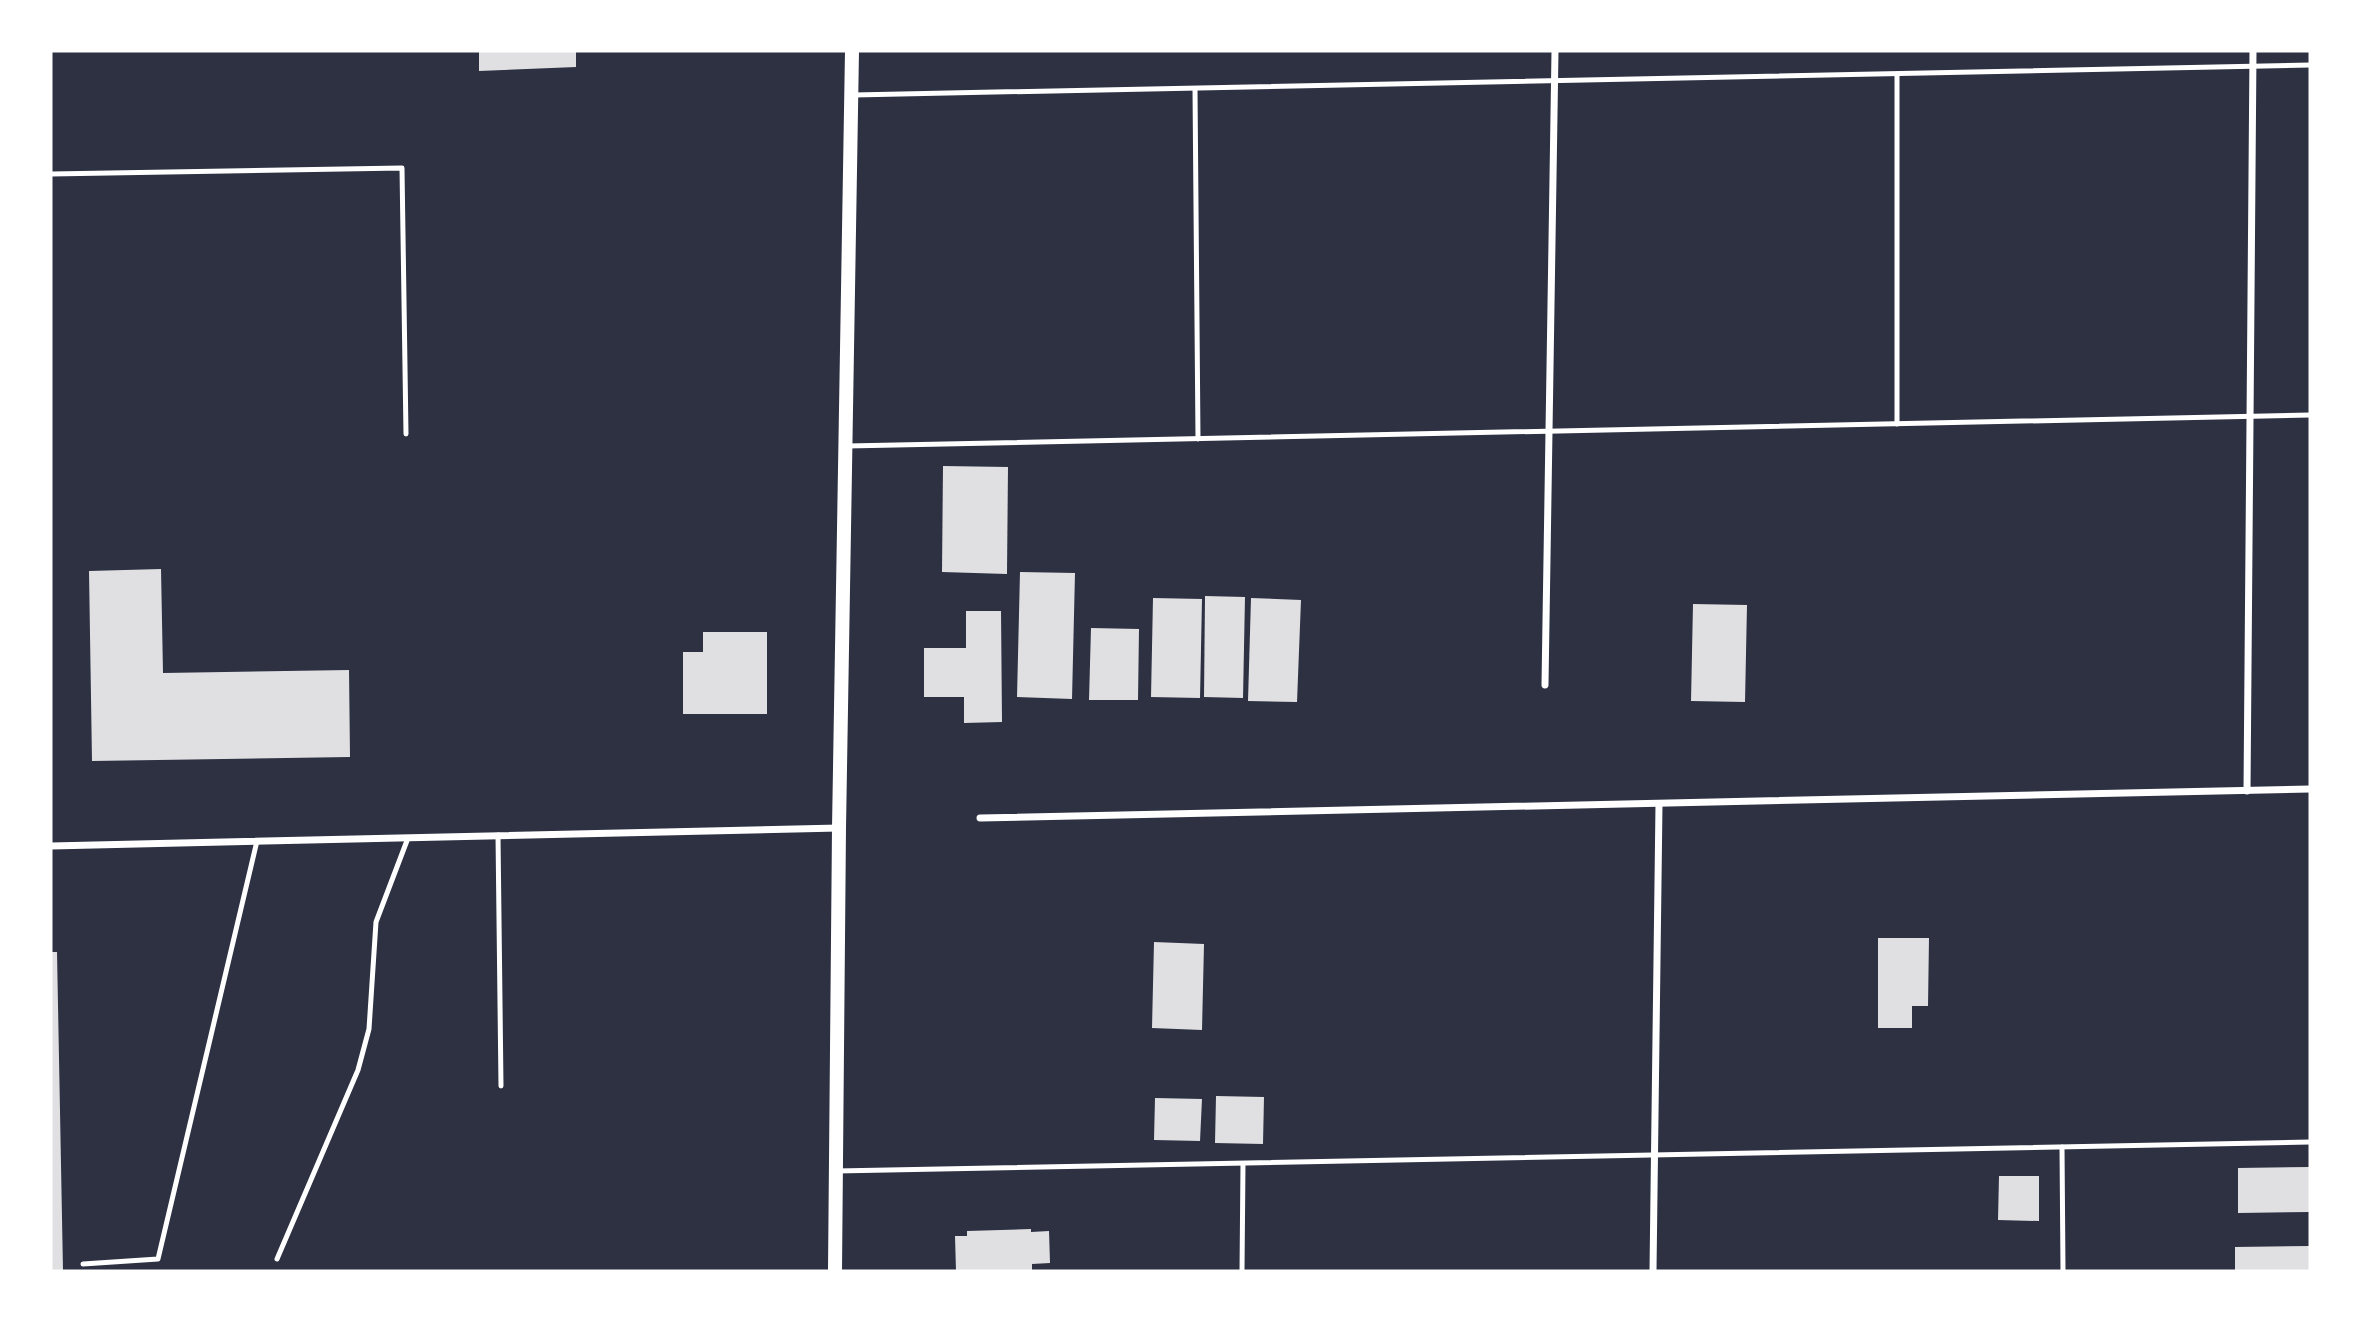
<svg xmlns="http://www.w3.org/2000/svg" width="2361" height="1322" font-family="Commissioner,sans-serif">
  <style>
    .building { fill: #e0e0e3 }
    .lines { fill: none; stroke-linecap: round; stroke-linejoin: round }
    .service { stroke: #fff; stroke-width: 5 }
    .minor { stroke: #fff; stroke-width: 7 }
    .secondary { stroke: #fff; stroke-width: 14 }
  </style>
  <rect width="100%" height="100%" fill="#2d3142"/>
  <g class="building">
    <path d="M479,51H576V67L479,71Z"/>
    <path d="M943,466L1008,467L1007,574L942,572Z"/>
    <path d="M161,569L163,673L349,670L350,757L92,761L89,571Z"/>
    <path d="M1020,572L1075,573L1072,699L1017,697Z"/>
    <path d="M1205,596L1245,597L1243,698L1204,697Z"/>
    <path d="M1153,598L1202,599L1200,698L1151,697Z"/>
    <path d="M1251,598L1301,600L1297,702L1248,701Z"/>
    <path d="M1693,604L1747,605L1745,702L1691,701Z"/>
    <path d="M966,611H1001L1002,722L964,723V697H924V648H966Z"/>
    <path d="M1091,628L1139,629L1138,700H1089Z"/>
    <path d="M703,632H767V714H683V652H703Z"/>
    <path d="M1878,938H1929L1928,1006H1912V1028H1878Z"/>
    <path d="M1154,942L1204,944L1202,1030L1152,1028Z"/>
    <path d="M51,952H57L63,1271H51Z"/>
    <path d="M1216,1096L1264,1097L1263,1144L1215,1143Z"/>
    <path d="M1155,1098L1202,1099L1200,1141L1154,1140Z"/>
    <path d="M2310,1167V1212L2238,1213V1168Z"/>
    <path d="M1999,1176H2039V1221L1998,1220Z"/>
    <path d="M1031,1229V1232L1049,1231L1050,1263L1032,1264V1270L956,1271L955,1236H967V1231Z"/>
    <path d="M2310,1246V1271H2235V1247Z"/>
  </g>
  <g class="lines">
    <g class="service">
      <path d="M1195,89L1198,439"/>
      <path d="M854,95L2310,65"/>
      <path d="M51,174L402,168L406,434"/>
      <path d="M1897,424V74"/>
      <path d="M847,446L2310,415"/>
      <path d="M498,835L501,1086"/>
      <path d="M2062,1147L2063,1271"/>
      <path d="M836,1171L2310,1142"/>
      <path d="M277,1259L358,1070L369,1029L376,922L408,838"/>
      <path d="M83,1264L158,1259L257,841"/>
      <path d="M1242,1271L1243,1164"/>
    </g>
    <g class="minor">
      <path d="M1545,685L1555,51"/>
      <path d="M2247,791L2253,51"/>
      <path d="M980,818L2310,789"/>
      <path d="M51,846L839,828"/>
      <path d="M1653,1271L1659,804"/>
    </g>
    <path class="secondary" d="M835,1271L839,828L852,51"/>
  </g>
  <rect width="2361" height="1322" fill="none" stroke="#ffffff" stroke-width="105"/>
</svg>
